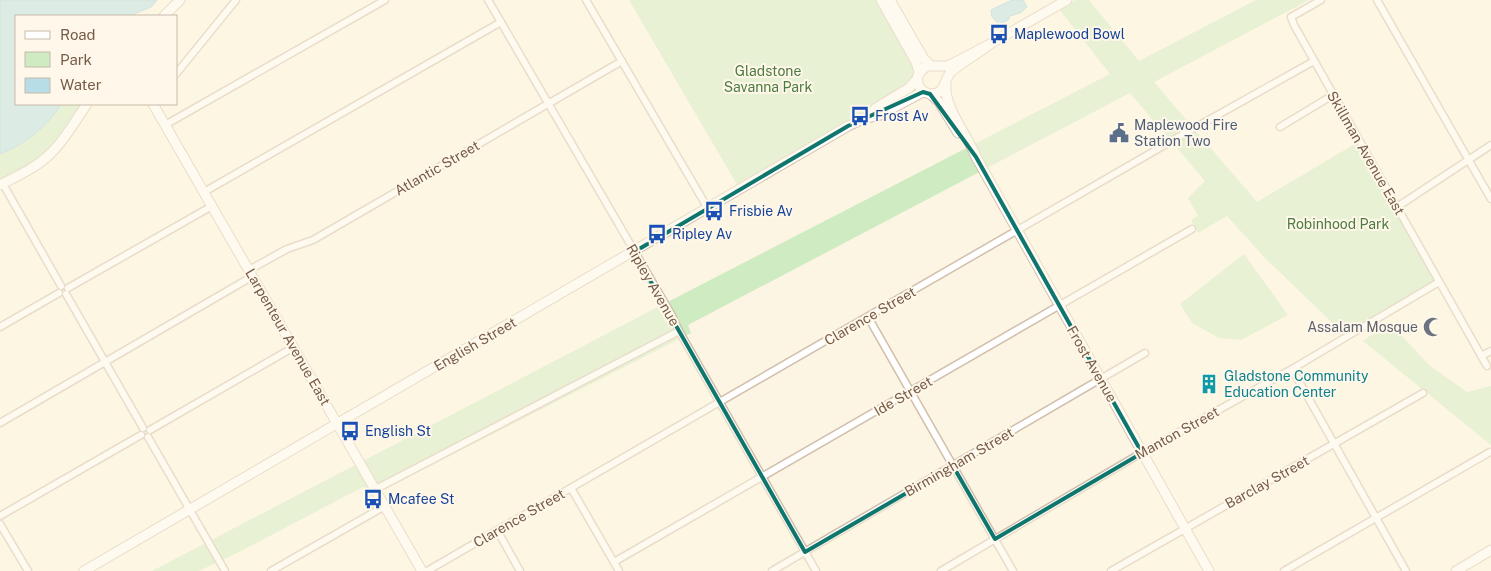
<svg xmlns="http://www.w3.org/2000/svg" width="1491" height="571" font-family="'Public Sans',sans-serif">
  <style>
    .green { fill: #cfebc1 }
    .water { fill: #b7dde7; stroke: #9ccbd9 }
    .lines { fill: none; stroke-linecap: round; stroke-linejoin: round }
    .street-casing { stroke: #d1bfac; stroke-width: 9 }
    .secondary-casing { stroke: #d4bfa9; stroke-width: 11 }
    .street { stroke: #fff; stroke-width: 6 }
    .secondary { stroke: #fff; stroke-width: 9 }
    .marked { fill: none; stroke: #0f766e; stroke-width: 4; stroke-linejoin: round }
    .labels { text-anchor: middle; dominant-baseline: central; stroke-width: 4; stroke-linejoin: round; paint-order: stroke }
    .transit-label { font-size: 14px; fill: #164399; stroke: #fff8ea; text-anchor: start }
    .park-label { font-size: 14px; fill: #4d7c40; stroke: #fff8ea }
    .service-label { font-size: 14px; fill: #4e5e75; stroke: #fff8ea; text-anchor: start }
    .street-label { font-size: 14px; fill: #765c48; stroke: #fff8ea }
    .worship-label { font-size: 14px; fill: #5b616d; stroke: #fff8ea; text-anchor: end }
    .culture-label { font-size: 14px; fill: #0d838f; stroke: #fff8ea; text-anchor: start }
  </style>
  <rect width="100%" height="100%" fill="#fdf5e3"/>
  <g class="green">
    <path d="M629,0H878L923,79L739,188Z"/>
    <path d="M1076,0H1089L1139,61L1256,0H1309L1154,82L1257,202L1360,141L1439,282L1346,336L1265,258L1227,216L1198,233L1191,220L1198,216L1188,198L1205,181L1130,93L688,325L691,333L369,497L363,487L239,552L199,571H152L654,309L1110,74L1059,9Z"/>
    <path d="M61,104H83L60,138L21,172L0,181V154C24,145 48,126 61,104Z"/>
    <path d="M1244,254L1288,315L1241,340L1219,338L1192,323L1180,304Z"/>
    <path d="M1389,322L1429,365L1467,392L1491,386V445L1363,341Z"/>
  </g>
  <g class="water">
    <path d="M0,0H157L151,7L129,16H16V104H61C48,126 24,145 0,154Z"/>
    <path d="M1012,0H1023L1027,7L1020,13L1010,16L1008,20L999,24L992,17L991,10Z"/>
  </g>
  <g class="lines">
    <defs>
      <g id="street">
        <path d="M488,0L671,314L679,331L816,571"/>
        <path d="M586,0L707,207"/>
        <path d="M1321,0L1291,17L1294,25L1487,366"/>
        <path d="M1377,0L1491,199"/>
        <path d="M176,74L236,0"/>
        <path d="M165,125L385,0"/>
        <path d="M1280,127L1333,95"/>
        <path d="M3,184L61,286"/>
        <path d="M204,192L501,22"/>
        <path d="M1397,207L1491,145"/>
        <path d="M249,270L287,249L313,240L622,61"/>
        <path d="M68,288L212,206"/>
        <path d="M66,294L143,428"/>
        <path d="M868,317L1013,571"/>
        <path d="M0,327L59,293"/>
        <path d="M1481,356L1491,351"/>
        <path d="M1292,369L1406,571"/>
        <path d="M0,423L253,276"/>
        <path d="M150,430L294,347"/>
        <path d="M148,437L225,571"/>
        <path d="M571,488L619,571"/>
        <path d="M376,489L679,331"/>
        <path d="M0,516L141,435"/>
        <path d="M0,524L28,571"/>
        <path d="M497,530L520,571"/>
        <path d="M614,562L1192,229"/>
        <path d="M271,571L385,506"/>
        <path d="M427,571L1182,135L1314,61"/>
        <path d="M772,571L1145,353"/>
        <path d="M941,571L1138,455L1292,369L1439,282"/>
        <path d="M1111,571L1423,393"/>
        <path d="M1284,571L1490,452"/>
      </g>
      <g id="secondary">
        <path d="M881,0L916,62L919,72"/>
        <path d="M890,0L924,59L930,65"/>
        <path d="M164,16L180,0"/>
        <path d="M990,44C982,51 956,66 950,73C943,82 946,94 930,94C921,92 916,85 918,75L926,66H948L990,44L1067,0"/>
        <path d="M946,85C944,108 968,135 976,157L1209,571"/>
        <path d="M930,94L939,102L958,133"/>
        <path d="M153,104L422,571"/>
        <path d="M866,118L876,108L909,88L917,79"/>
        <path d="M0,185C17,176 36,168 50,154C65,140 75,121 87,104"/>
        <path d="M84,571C339,424 593,275 848,126L866,118L880,115L923,92"/>
        <path d="M1456,571L1491,550"/>
      </g>
    </defs>
    <use href="#street" class="street-casing"/>
    <use href="#secondary" class="secondary-casing"/>
    <use href="#street" class="street"/>
    <use href="#secondary" class="secondary"/>
  </g>
  <path d="M0 0H1491V571H0ZM923,92L930,94L976,157L1142,453L995,539L953,466L805,552L634,252L848,126Z" fill="#fdf5e3" fill-opacity=".55" fill-rule="evenodd"/>
  <path class="marked" d="M923,92L930,94L976,157L1142,453L995,539L953,466L805,552L634,252L848,126Z"/>
  <defs>
    <symbol id="bus-bare" viewBox="-9 -9 18 18"><path d="M-5-6H5V4H4V6H2V4H-2V6H-4V4H-5ZM-3.5-4V0h7V-4ZM-3.5 1.2v1.5H-2V1.2ZM2 1.2v1.5H3.5V1.2Z" fill="#1a4fb4" stroke="#fff8ea" stroke-width="2.5" paint-order="stroke"/></symbol>
    <symbol id="civic-bare" viewBox="-9 -9 18 18"><path d="M-.6-6.5H3V-4.5H.6V-3L4-1V1h2V6H-6V1h2V-1L-.6-3ZM-1.2 2.5V6h2.4V2.5Z" fill="#5c6f8a" stroke="#fff8ea" stroke-width="2.5" paint-order="stroke"/></symbol>
    <symbol id="mosque-bare" viewBox="-9 -9 18 18"><path d="M3.5-4.9A6 6 0 1 0 3.5 4.9A5 5 0 1 1 3.5-4.9Z" fill="#6b7280" stroke="#fff8ea" stroke-width="2.5" paint-order="stroke"/></symbol>
    <symbol id="building-bare" viewBox="-9 -9 18 18"><path d="M-4-6H4V6H1V3H-1V6H-4ZM-2.5-4.3h1.7v1.8h-1.7ZM.8-4.3h1.7v1.8H.8ZM-2.5-1h1.7V.8h-1.7ZM.8-1h1.7V.8H.8Z" fill="#0f9aa8" stroke="#fff8ea" stroke-width="2.5" paint-order="stroke"/></symbol>
  </defs>
  <g fill-rule="evenodd">
    <use href="#bus-bare" x="985" y="20" width="28" height="28"/>
    <use href="#bus-bare" x="846" y="102" width="28" height="28"/>
    <use href="#civic-bare" x="1105" y="119" width="28" height="28"/>
    <use href="#bus-bare" x="700" y="197" width="28" height="28"/>
    <use href="#bus-bare" x="643" y="220" width="28" height="28"/>
    <use href="#mosque-bare" x="1419" y="313" width="28" height="28"/>
    <use href="#building-bare" x="1195" y="370" width="28" height="28"/>
    <use href="#bus-bare" x="336" y="417" width="28" height="28"/>
    <use href="#bus-bare" x="359" y="485" width="28" height="28"/>
  </g>
  <g class="labels">
    <g class="transit-label">
      <text x="1014" y="34">Maplewood Bowl</text>
      <text x="875" y="116">Frost Av</text>
      <text x="729" y="211">Frisbie Av</text>
      <text x="672" y="234">Ripley Av</text>
      <text x="365" y="431">English St</text>
      <text x="388" y="499">Mcafee St</text>
    </g>
    <g class="park-label">
      <text x="768" y="71">Gladstone<tspan x="768" dy="16">Savanna Park</tspan></text>
      <text x="1338" y="224">Robinhood Park</text>
    </g>
    <g class="service-label">
      <text x="1134" y="125">Maplewood Fire<tspan x="1134" dy="16">Station Two</tspan></text>
    </g>
    <g class="street-label">
      <text transform="translate(1366 153) rotate(60)">Skillman Avenue East</text>
      <text transform="translate(437 168) rotate(-30)">Atlantic Street</text>
      <text transform="translate(653 285) rotate(60)">Ripley Avenue</text>
      <text transform="translate(870 316) rotate(-30)">Clarence Street</text>
      <text transform="translate(288 337) rotate(60)">Larpenteur Avenue East</text>
      <text transform="translate(475 344) rotate(-30)">English Street</text>
      <text transform="translate(1092 364) rotate(60)">Frost Avenue</text>
      <text transform="translate(903 396) rotate(-30)">Ide Street</text>
      <text transform="translate(1177 433) rotate(-29)">Manton Street</text>
      <text transform="translate(959 462) rotate(-30)">Birmingham Street</text>
      <text transform="translate(1267 482) rotate(-29)">Barclay Street</text>
      <text transform="translate(519 518) rotate(-30)">Clarence Street</text>
    </g>
    <g class="worship-label">
      <text x="1418" y="327">Assalam Mosque</text>
    </g>
    <g class="culture-label">
      <text x="1224" y="376">Gladstone Community<tspan x="1224" dy="16">Education Center</tspan></text>
    </g>
  </g>
  <rect x="15" y="15" width="162" height="90" fill="#fff8ea" stroke="#c8baa9"/>
  <rect x="25" y="31" width="25" height="8" fill="#ffffff" stroke="#c8baa9"/>
  <text x="60" y="40" font-size="15" fill="#765c48">Road</text>
  <rect x="25" y="52" width="25" height="15" fill="#cfebc1" stroke="#c8baa9"/>
  <text x="60" y="65" font-size="15" fill="#765c48">Park</text>
  <rect x="25" y="78" width="25" height="15" fill="#b7dde7" stroke="#c8baa9"/>
  <text x="60" y="90" font-size="15" fill="#765c48">Water</text>
</svg>
